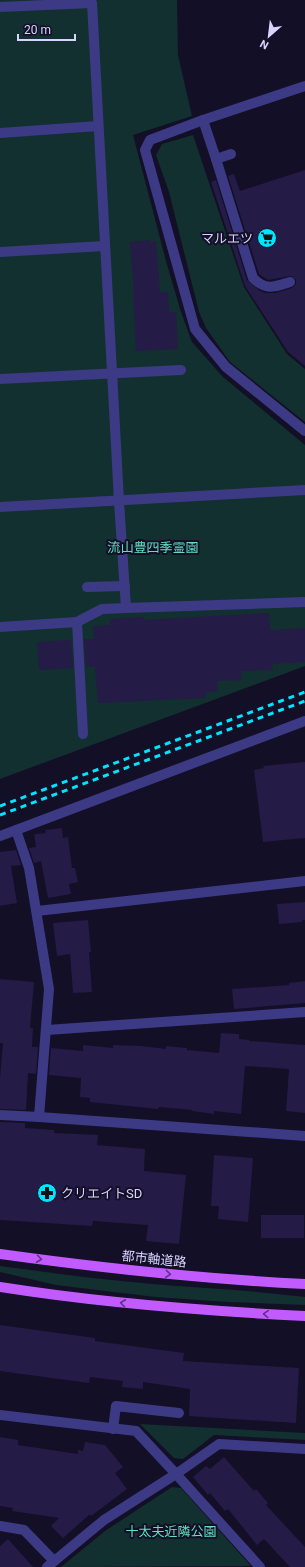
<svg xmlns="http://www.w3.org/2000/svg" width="305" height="1567" font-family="Roboto,'Noto Sans JP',sans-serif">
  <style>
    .green { fill: #12302f }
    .building { fill: #241b47 }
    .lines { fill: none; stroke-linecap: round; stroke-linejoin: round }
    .minor { stroke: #3d3a85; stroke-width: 10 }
    .major { stroke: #c25bff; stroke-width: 10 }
    .rail { stroke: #00e5ff; stroke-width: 3; stroke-dasharray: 6 5; stroke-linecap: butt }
    .oneway { stroke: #623188 }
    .labels { text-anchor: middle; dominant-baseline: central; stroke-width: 4; stroke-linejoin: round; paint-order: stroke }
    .poi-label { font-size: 13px; fill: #d9d4ff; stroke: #130f26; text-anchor: end }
    .park-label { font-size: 13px; fill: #5fe0c0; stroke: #130f26 }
    .street-label { font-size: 13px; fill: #d9d4ff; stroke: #130f26 }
  </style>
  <rect width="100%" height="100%" fill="#130f26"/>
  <g class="green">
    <path d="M0,0H177L178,55L192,116L133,135L166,261L181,312L192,342L223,377L305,445V666L0,779Z"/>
    <path d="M193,135L244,287L287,354L305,369V422L230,362L206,328L199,312L169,192L156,155L162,144Z"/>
    <path d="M0,1266C47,1272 94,1279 142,1283C196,1288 251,1290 305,1297V1305L228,1302L155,1297L56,1285L0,1272Z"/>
    <path d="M140,1424L305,1433V1440L214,1435L183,1459L174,1458Z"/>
    <path d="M172,1487L181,1488L251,1566L61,1567L105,1531Z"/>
  </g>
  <g class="building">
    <path d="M305,170V366L288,352L245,286L211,182L216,180L247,280L260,291L266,293H275L292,288L296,284V280L291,276L268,280L259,274L228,176L234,174L240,191Z"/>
    <path d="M150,240V242L156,241L160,292H168L169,312H176L178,349L136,351L133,294H134L130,242Z"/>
    <path d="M269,613L270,630L305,628V662L272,664L273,670L241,671L242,680L217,681L218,692H205L206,698L98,703L95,667H86L84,639H94L93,626L110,625V619L144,617V620Z"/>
    <path d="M71,640L73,668L39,670L37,642Z"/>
    <path d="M305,762V838L263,842L254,770L264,768L263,766Z"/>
    <path d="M62,828L63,838L68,837L72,868H75L78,882L69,884L71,894L48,898L41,861L34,863L29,848L36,847L34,834L46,833L45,830Z"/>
    <path d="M16,850L21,865L11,866L17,903L0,906V852Z"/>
    <path d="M305,902V920H302V922L279,924L277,904Z"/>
    <path d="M88,920L91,952H89L92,992L73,993L70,954L57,956L53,923Z"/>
    <path d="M0,979L34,982L30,1028H33L32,1047H38L36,1074L28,1073L26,1110L0,1109V1078L3,1043H0Z"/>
    <path d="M305,981V1003L234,1009L232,989L289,985V983Z"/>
    <path d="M221,1033L239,1034V1039L249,1040V1041L305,1045V1113L286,1111L289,1069L245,1066L241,1114L214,1111V1114L192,1111V1110L159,1107L158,1109L90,1102V1098L80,1097L81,1078L49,1075L51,1048L83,1051V1045L113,1048V1045L142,1046L166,1049V1046L187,1048V1050L219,1053Z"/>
    <path d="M0,1122L25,1123V1128L54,1130V1133L98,1135L97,1145L145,1149L144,1171L186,1175L179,1244L146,1241L148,1225L93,1221L92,1226L0,1220Z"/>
    <path d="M214,1155L253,1158L248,1222L218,1219L219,1206H211Z"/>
    <rect x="261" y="1215" width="43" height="23"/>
    <path d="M0,1325L95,1338V1341L184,1353L183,1361L299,1368L296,1423L189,1416L190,1389L143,1382V1389L122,1387L123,1381L90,1377L89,1383L0,1371Z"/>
    <path d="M0,1437L18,1440V1445L78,1454V1450L83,1451L85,1442L105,1445L123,1467L115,1473L127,1489L91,1516L90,1514L63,1538L51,1526L59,1518L12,1511L13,1508L0,1506Z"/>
    <path d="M224,1457L254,1491L256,1489L268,1503L266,1505L305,1547V1567H290L264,1539L257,1545L228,1509L225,1511L210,1493L208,1495L193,1477L206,1466L210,1469Z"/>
    <path d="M8,1539L33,1567H0V1546Z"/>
  </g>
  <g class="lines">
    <g class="minor">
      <path d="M0,7L92,3L119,501L126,608L102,609L77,622L83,734"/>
      <path d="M305,86L203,120L150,140L145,150L195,329L226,367L305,431"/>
      <path d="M203,120L216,159L231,154"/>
      <path d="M0,133L98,126"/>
      <path d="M216,159L253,278C266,291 274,287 290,282"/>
      <path d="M0,252L104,246"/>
      <path d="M0,379L181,370"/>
      <path d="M0,507L305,490"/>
      <path d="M87,587L125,586"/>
      <path d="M126,608L305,602"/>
      <path d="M0,627L77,622"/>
      <path d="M0,836L305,721"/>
      <path d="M37,911L305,881"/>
      <path d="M47,1030L305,1012"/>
      <path d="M0,1115L39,1117L49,989L29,868L16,830"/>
      <path d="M39,1117L305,1136"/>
      <path d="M0,1415L136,1431L176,1474L260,1567"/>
      <path d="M113,1429L116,1406L179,1413"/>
      <path d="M0,1526L24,1530L54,1561"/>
      <path d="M47,1567L104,1520L176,1474L219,1444L305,1449"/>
    </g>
    <g class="major">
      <path d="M0,1254C101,1268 203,1279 305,1284"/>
      <path d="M0,1287C101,1303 203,1311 305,1316"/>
    </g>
    <g class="rail">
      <path d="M0,806L305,692"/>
      <path d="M0,815L305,701"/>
    </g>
  </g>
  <defs><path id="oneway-chevron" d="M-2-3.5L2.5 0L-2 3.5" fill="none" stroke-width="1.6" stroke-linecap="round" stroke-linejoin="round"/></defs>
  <g class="oneway">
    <use href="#oneway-chevron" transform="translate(39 1259) rotate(7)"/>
    <use href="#oneway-chevron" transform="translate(168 1274) rotate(5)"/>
    <use href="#oneway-chevron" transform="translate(123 1303) rotate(-173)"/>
    <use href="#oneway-chevron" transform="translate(266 1314) rotate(-177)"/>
  </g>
  <defs>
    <symbol id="supermarket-disc" viewBox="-11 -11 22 22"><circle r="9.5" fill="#00e5ff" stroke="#130f26"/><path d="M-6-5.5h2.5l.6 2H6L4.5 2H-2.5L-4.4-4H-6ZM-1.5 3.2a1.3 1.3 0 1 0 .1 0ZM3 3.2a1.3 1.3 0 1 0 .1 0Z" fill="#111"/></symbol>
    <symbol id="pharmacy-disc" viewBox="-11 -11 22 22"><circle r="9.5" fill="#00e5ff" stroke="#130f26"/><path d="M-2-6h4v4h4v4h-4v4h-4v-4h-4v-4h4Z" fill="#111"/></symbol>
  </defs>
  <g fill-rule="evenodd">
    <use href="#supermarket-disc" x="256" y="227" width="22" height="22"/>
    <use href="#pharmacy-disc" x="36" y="1182" width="22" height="22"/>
  </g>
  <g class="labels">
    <g class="poi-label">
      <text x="253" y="238">マルエツ</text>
      <text x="61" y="1193" text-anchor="start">クリエイトSD</text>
    </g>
    <g class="park-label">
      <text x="153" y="547">流山豊四季霊園</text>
      <text x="171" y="1531">十太夫近隣公園</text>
    </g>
    <g class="street-label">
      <text transform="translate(154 1259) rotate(6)">都市軸道路</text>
    </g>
  </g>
  <g transform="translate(269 36) rotate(208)" stroke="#130f26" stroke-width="3" paint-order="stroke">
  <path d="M0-3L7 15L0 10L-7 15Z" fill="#d9d4ff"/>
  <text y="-6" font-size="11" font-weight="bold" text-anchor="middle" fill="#d9d4ff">N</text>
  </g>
  <path d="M18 34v6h57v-6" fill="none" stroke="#d9d4ff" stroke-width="2"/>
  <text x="24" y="34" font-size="12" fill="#d9d4ff" stroke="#130f26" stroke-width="3" paint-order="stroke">20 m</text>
</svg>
